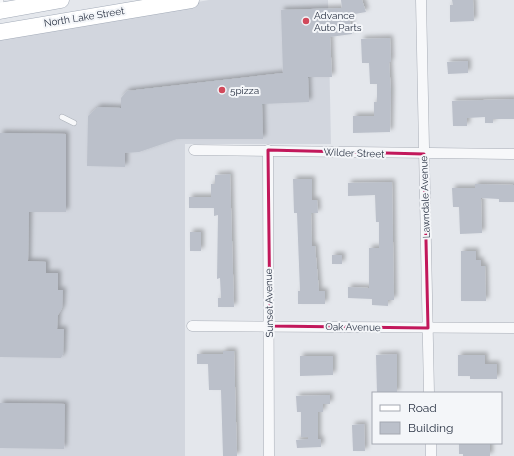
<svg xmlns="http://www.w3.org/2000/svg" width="514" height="456" font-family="Raleway,sans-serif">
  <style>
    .built { fill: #d2d6de }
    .building { fill: #bbc0ca; filter: url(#shadow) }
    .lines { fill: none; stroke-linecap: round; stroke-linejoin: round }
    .service-casing { stroke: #a9aeb7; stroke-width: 6 }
    .minor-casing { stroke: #a9aeb7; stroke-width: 11 }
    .primary-casing { stroke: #a3abb8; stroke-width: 17 }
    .service { stroke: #f7f8fa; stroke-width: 5 }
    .minor { stroke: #f7f8fa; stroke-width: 10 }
    .primary { stroke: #fff; stroke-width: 16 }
    .marked { fill: none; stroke: #c2185b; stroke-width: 3; stroke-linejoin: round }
    .poi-dot { fill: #d1495b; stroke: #f4f6f9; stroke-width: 1.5 }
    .labels { text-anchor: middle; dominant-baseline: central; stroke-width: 4; stroke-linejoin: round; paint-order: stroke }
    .poi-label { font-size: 10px; fill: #2b3445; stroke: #f4f6f9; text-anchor: start }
    .street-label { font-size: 10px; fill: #2b3445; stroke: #f4f6f9 }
  </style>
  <defs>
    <filter id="shadow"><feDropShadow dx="3" dy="-3" stdDeviation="2" flood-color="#0004"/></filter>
  </defs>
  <rect width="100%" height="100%" fill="#e4e7ec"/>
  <path class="built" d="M209,0H328L331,144H185V456H0V36Z"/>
  <g class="building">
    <path d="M341,0H362L366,12L349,15L352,34L330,37L332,77H308L309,102L262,104L263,139H177L139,152L125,153V167L87,166L88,116L98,107L121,108V98L127,91L283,73L281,10L342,8Z"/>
    <path d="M452,0H473L474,21L450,22V5H453Z"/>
    <path d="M390,38L391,62H389L391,92L390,132L353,133V116H374V102H377V84H370L369,63H362L361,39Z"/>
    <path d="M468,61V73L448,74L447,62Z"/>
    <path d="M514,99V119H493V123H485V117L467,118V126H453L452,101Z"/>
    <path d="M0,133L66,134V212H29L28,261L46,262V273H58V290H63L62,308L58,315L57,329H64L63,354L61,358L0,357Z"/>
    <path d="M230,174L234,307H218V298H221L220,278L217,279L218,215L214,216V208H189V197H211V184H215V175Z"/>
    <path d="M293,179H312V200H317L318,213H311L312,246H315L319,291H325V304H298V291H300L297,213H294Z"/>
    <path d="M392,182L394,300H388V306L372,305V299L348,298V287L369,288V248H379V222H376L375,195L348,196V183Z"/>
    <path d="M475,184L514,185V202H499V199L481,198L482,233L460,234L459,207H453L452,188H475Z"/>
    <rect x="190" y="232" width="11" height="19"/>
    <path d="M461,251H476V260H481V266H485L486,301H461Z"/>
    <rect x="332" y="255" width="10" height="9"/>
    <path d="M223,351H234L237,456H223L221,390H209L208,364H197V354H223Z"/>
    <path d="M397,354V393H377L376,355Z"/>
    <path d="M458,355H485V364H497V379H470V376H458Z"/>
    <path d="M300,356H333V375L300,376Z"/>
    <path d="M330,395V404H323V412H318V439H321V447L297,448L296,440L308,439V437H301V412H297L296,396Z"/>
    <path d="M0,403L65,404L64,449L0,448Z"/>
    <path d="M364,424L365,451H353L352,425Z"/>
    <path d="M459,443H490V456H463V454H459Z"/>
  </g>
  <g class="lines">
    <defs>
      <g id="service">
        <path d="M1,0V9"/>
        <path d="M62,117L74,123"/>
      </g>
      <g id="minor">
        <path d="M421,0L429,393"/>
        <path d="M194,150L514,154"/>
        <path d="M268,150L269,456"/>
        <path d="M192,326L514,328"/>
        <path d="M431,443V456"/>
      </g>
      <g id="primary">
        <path d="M0,11L61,0"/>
        <path d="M0,32L191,0"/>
      </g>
    </defs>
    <use href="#service" class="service-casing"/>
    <use href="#minor" class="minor-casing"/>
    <use href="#primary" class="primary-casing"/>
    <use href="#service" class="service"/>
    <use href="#minor" class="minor"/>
    <use href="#primary" class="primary"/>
  </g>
  <path class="marked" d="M268,150L424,154L428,328L270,326Z"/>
  <g class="poi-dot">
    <circle cx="306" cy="21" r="4"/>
    <circle cx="222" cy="90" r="4"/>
  </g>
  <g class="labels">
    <g class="poi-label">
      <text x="314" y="15">Advance<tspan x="314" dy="12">Auto Parts</tspan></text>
      <text x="230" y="90">5pizza</text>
    </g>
    <g class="street-label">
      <text transform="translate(84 17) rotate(-9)">North Lake Street</text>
      <text transform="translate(354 153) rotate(2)">Wilder Street</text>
      <text transform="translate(425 197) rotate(-92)">Lawndale Avenue</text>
      <text transform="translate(269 303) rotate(-91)">Sunset Avenue</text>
      <text transform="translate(353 327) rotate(1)">Oak Avenue</text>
    </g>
  </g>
  <rect x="372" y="392" width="130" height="52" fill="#f4f6f9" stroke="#a4a8b1"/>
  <rect x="380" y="405" width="20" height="6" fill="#ffffff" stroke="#a4a8b1"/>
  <text x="408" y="412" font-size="12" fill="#2b3445">Road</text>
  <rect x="380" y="422" width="20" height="12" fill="#bbc0ca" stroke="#a4a8b1"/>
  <text x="408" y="432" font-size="12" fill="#2b3445">Building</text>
</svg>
